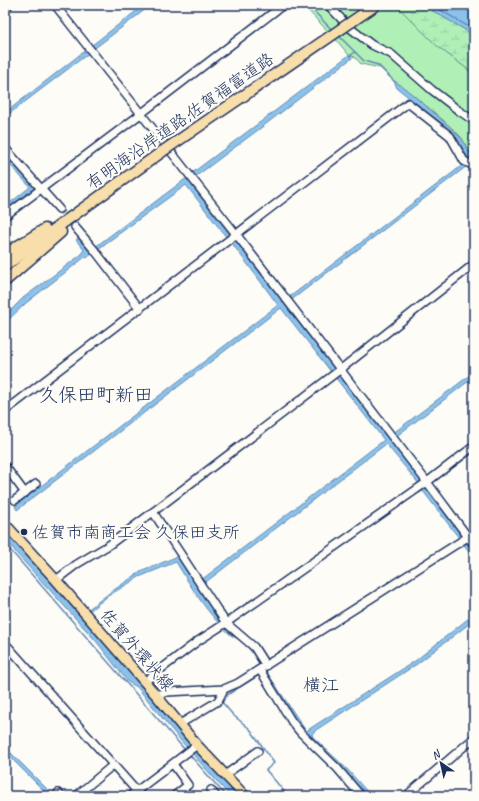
<svg xmlns="http://www.w3.org/2000/svg" width="479" height="801" font-family="Caveat,'Klee One',sans-serif">
  <style>
    .green { fill: #b0f0b7; stroke: #66908a }
    .wetland { fill: url(#wetland-marsh); stroke: #66908a }
    .water { fill: #8cc2ea; stroke: #5f87b2 }
    .lines { fill: none; stroke-linecap: round; stroke-linejoin: round }
    .shore { stroke: #486a96; stroke-width: 1 }
    .stream { stroke: #5f87b2; stroke-width: 1.5 }
    .minor-tunnel { stroke: #d0d3d8; stroke-width: 7; stroke-dasharray: 7 3.5; stroke-linecap: butt }
    .minor-casing { stroke: #1b2f5e; stroke-width: 10 }
    .major-casing { stroke: #1b2f5e; stroke-width: 12 }
    .highway-casing { stroke: #1b2f5e; stroke-width: 13 }
    .minor { stroke: #fdfcf7; stroke-width: 7 }
    .major { stroke: #f8deab; stroke-width: 9 }
    .highway { stroke: #f8deab; stroke-width: 10 }
    .highway-bridge-casing { stroke: #1b2f5e; stroke-width: 13; stroke-linecap: butt }
    .highway-bridge { stroke: #f8deab; stroke-width: 10 }
    .poi-dot { fill: #1b2f5e; stroke: #fdfcf7; stroke-width: 1.5 }
    .labels { text-anchor: middle; dominant-baseline: central; stroke-width: 4; stroke-linejoin: round; paint-order: stroke }
    .street-label { font-size: 17px; fill: #1b2f5e; stroke: #fdfcf7 }
    .poi-label { font-size: 17px; fill: #1b2f5e; stroke: #fdfcf7; text-anchor: start }
    .neighbourhood-label { font-size: 18px; fill: #1b2f5e; stroke: #fdfcf7 }
    .quarter-label { font-size: 19px; fill: #1b2f5e; stroke: #fdfcf7 }
  </style>
  <defs>
    <pattern id="wetland-marsh" width="20" height="14" patternUnits="userSpaceOnUse"><rect width="20" height="14" fill="#b0f0b7"/><path d="M1 5h8M5 5V1M11 12h8M15 12V8" fill="none" stroke="#97cea0"/></pattern>
  </defs>
  <rect width="100%" height="100%" fill="#fdfcf7"/>
  <filter id="ink" filterUnits="userSpaceOnUse"><feTurbulence type="fractalNoise" baseFrequency=".025" numOctaves="2"/><feDisplacementMap in="SourceGraphic" scale="8" xChannelSelector="R" yChannelSelector="G"/><feConvolveMatrix kernelMatrix="1 2 1 2 8 2 1 2 1" color-interpolation-filters="sRGB"/></filter>
  <g filter="url(#ink)">
    <path class="green" d="M303,5H396L437,46L474,74V155C465,151 467,145 462,138C444,119 422,103 402,86L394,81L380,68L361,64L355,57L349,55L338,42Z"/>
    <path class="wetland" d="M396,5H426L433,11L474,35V74L437,46Z"/>
    <g class="water">
      <path d="M144,5H151L95,48L92,45Z"/>
      <path d="M426,5H474V35L433,11Z"/>
      <path d="M87,49L89,53L5,117V113Z"/>
      <path d="M349,55L352,58L266,124L195,177L192,173L263,120Z"/>
      <path d="M394,81L402,86C421,102 441,118 459,136C466,143 465,151 474,156V160L467,156L458,139L446,127L397,88Z"/>
      <path d="M5,152L37,189L34,191L32,190L5,211V207L30,187L5,159Z"/>
      <path d="M464,164L467,166L285,305L336,370L332,373L281,308L17,510L15,506L278,305L231,242L234,239L283,302Z"/>
      <path d="M188,177L191,180L189,182L230,235L227,238L186,185L98,249L95,247Z"/>
      <path d="M80,237L93,253L87,258L85,257L26,303L5,323V316L23,298L82,254V252L84,250L76,240Z"/>
      <path d="M474,372V377L390,441L422,482L419,484L386,444L198,588L223,622L251,648L306,731L415,661L474,614V620L417,664L316,730L312,734L313,737L347,769L371,796H366L339,765L304,732L296,722L266,673L264,672V670C256,658 246,641 232,636C208,616 192,588 176,562L139,577L108,596L88,612L86,611L108,594L140,572L178,556L196,584L384,440L335,377L339,374L388,437Z"/>
      <path d="M426,486L428,487L427,489L463,535L474,551V558L459,538L423,491L419,493L418,492Z"/>
      <path d="M5,531L148,692L196,751L201,754L239,796H230L181,741L137,687L128,682L96,641L17,554L5,537Z"/>
      <path d="M5,747L48,790L55,796H49L5,752Z"/>
    </g>
    <g class="lines">
      <path class="shore" d="M432,5L474,30"/>
      <g class="stream">
        <path d="M308,5L333,31"/>
        <path d="M339,36L364,61L378,65L395,82"/>
        <path d="M350,56L355,52"/>
        <path d="M431,484L474,452"/>
        <path d="M5,544L185,750"/>
        <path d="M259,675L227,695L222,702L233,715L250,729L274,763L266,770L288,796"/>
        <path d="M189,754L226,796"/>
      </g>
      <path class="minor-tunnel" d="M59,209L75,227"/>
      <defs>
        <g id="minor">
          <path d="M55,5L236,234L427,482L474,545"/>
          <path d="M328,5L350,28L372,45L391,54L432,90L458,110L474,121"/>
          <path d="M5,8L9,5"/>
          <path d="M5,148L59,209"/>
          <path d="M5,216L142,113L283,5"/>
          <path d="M75,227L96,252L140,309"/>
          <path d="M5,411L408,103L450,136L464,161L474,166"/>
          <path d="M5,466L25,493"/>
          <path d="M15,500L36,484"/>
          <path d="M153,512L226,623L254,647L266,666"/>
          <path d="M56,580L77,564L109,545L153,512L341,369L474,264"/>
          <path d="M5,643L141,796"/>
          <path d="M260,670L292,722L301,733L337,768L361,796"/>
          <path d="M144,682L198,641L226,623L427,482L474,446"/>
          <path d="M156,695L167,692L224,689L238,683L474,533"/>
          <path d="M180,724L218,701L224,689"/>
          <path d="M173,764L188,785L174,796"/>
          <path d="M225,775L258,751"/>
          <path d="M211,790L216,796"/>
          <path d="M58,793L61,796"/>
          <path d="M76,796L113,765"/>
          <path d="M130,796L197,745"/>
          <path d="M406,796L474,738"/>
        </g>
        <path id="major" d="M5,524L56,580L156,695L197,745L245,796"/>
        <g id="highway">
          <path d="M5,254L45,229"/>
          <path d="M5,266L67,220L163,151"/>
          <path d="M5,281L61,232"/>
        </g>
      </defs>
      <use href="#minor" class="minor-casing"/>
      <use href="#major" class="major-casing"/>
      <use href="#highway" class="highway-casing"/>
      <use href="#minor" class="minor"/>
      <use href="#major" class="major"/>
      <use href="#highway" class="highway"/>
      <defs>
        <path id="highway-bridge" d="M163,151L376,5"/>
      </defs>
      <use href="#highway-bridge" class="highway-bridge-casing"/>
      <use href="#highway-bridge" class="highway-bridge"/>
    </g>
  </g>
  <circle class="poi-dot" cx="24" cy="532" r="4"/>
  <g class="labels">
    <g class="street-label">
      <text transform="translate(180 121) rotate(-35)">有明海沿岸道路;佐賀福富道路</text>
      <text transform="translate(137 650) rotate(49)">佐賀外環状線</text>
    </g>
    <g class="poi-label">
      <text x="32" y="532">佐賀市南商工会 久保田支所</text>
    </g>
    <g class="neighbourhood-label">
      <text x="321" y="685">横江</text>
    </g>
    <g class="quarter-label">
      <text x="96" y="395">久保田町新田</text>
    </g>
  </g>
  <rect width="479" height="801" fill="none" stroke="#fdfcf7" stroke-width="20"/>
  <rect x="10" y="10" width="459" height="781" fill="none" stroke="#1b2f5e" stroke-width="1.5" filter="url(#ink)"/>
  <g transform="translate(441 763) rotate(326)" stroke="#fdfcf7" stroke-width="3" paint-order="stroke">
  <path d="M0-3L7 15L0 10L-7 15Z" fill="#1b2f5e"/>
  <text y="-6" font-size="11" font-weight="bold" text-anchor="middle" fill="#1b2f5e">N</text>
  </g>
</svg>
